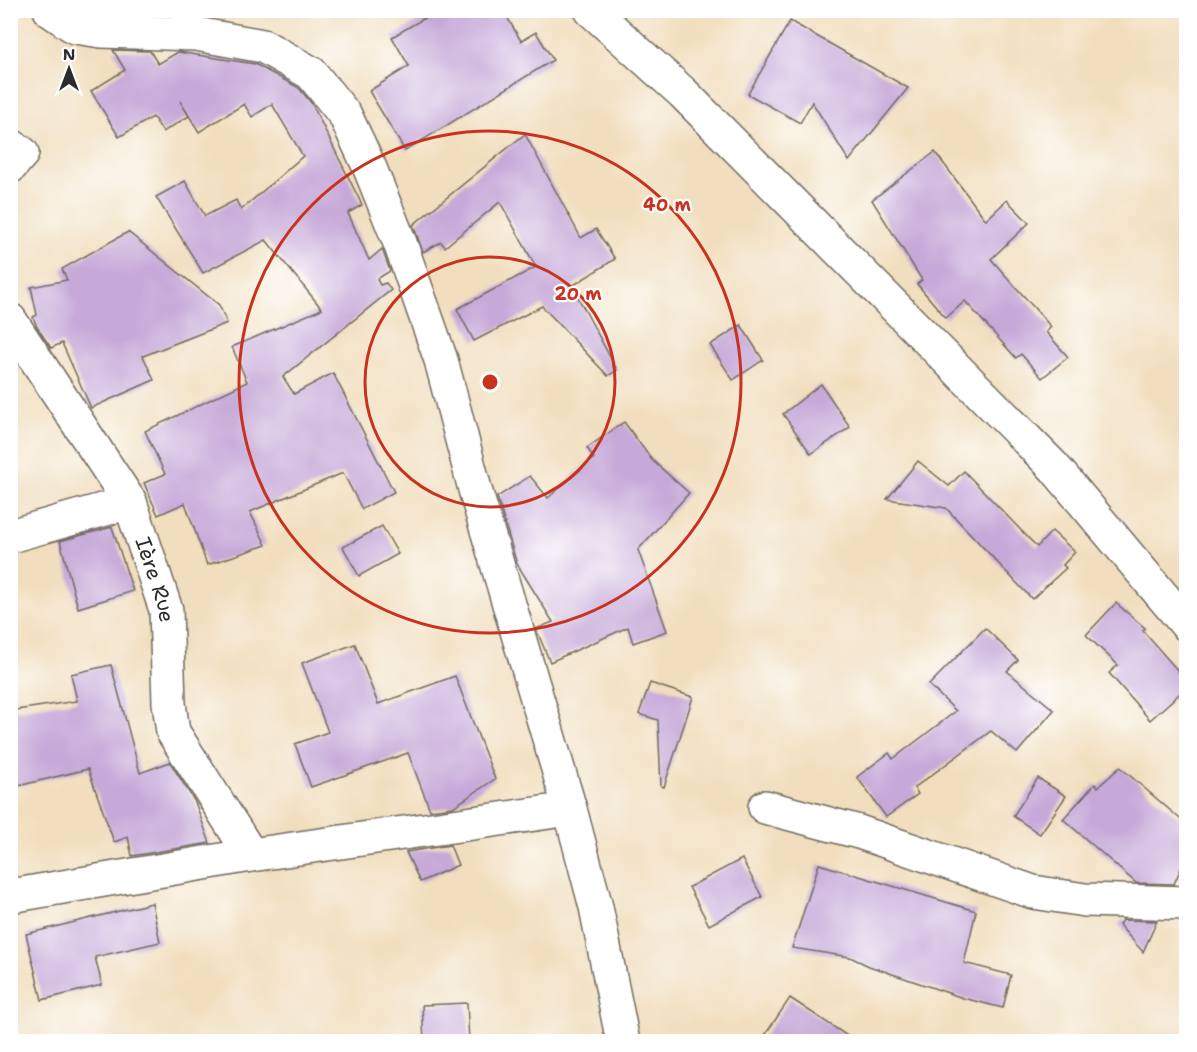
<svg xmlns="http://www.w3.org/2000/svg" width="1197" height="1052" font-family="'Shantell Sans',sans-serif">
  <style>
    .building { fill: #c6a9d8 }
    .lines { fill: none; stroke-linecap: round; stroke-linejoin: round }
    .street-casing { stroke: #706a5e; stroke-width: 36 }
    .street { stroke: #fff; stroke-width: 33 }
    .ring { fill: none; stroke: #c8321e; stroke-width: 3 }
    .labels { text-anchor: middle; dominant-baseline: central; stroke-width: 4.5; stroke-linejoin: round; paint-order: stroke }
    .street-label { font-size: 21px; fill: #2b2b2b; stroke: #fff }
    .centre { fill: #c8321e; stroke: #fff; stroke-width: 3 }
    .ring-label { font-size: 18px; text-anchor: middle; font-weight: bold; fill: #c8321e; stroke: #fff; stroke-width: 4.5; stroke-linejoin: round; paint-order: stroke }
  </style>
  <rect width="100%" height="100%" fill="#fff"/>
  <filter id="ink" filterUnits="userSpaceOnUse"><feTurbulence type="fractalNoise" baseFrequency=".0167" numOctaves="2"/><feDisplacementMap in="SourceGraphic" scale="12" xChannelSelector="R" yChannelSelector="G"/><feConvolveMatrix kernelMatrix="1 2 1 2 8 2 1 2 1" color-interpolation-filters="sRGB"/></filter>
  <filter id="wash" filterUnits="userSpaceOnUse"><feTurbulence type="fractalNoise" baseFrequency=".008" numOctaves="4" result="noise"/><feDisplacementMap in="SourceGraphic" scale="24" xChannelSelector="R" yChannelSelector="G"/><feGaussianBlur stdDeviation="1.35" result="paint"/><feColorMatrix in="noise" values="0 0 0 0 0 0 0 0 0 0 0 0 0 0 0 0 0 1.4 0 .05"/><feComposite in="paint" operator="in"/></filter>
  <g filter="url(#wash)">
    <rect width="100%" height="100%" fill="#f1debe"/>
    <g id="blocks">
      <g class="building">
        <path d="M438,10H503L521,41L536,32L553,60L405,151L369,91L409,66L392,37Z"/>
        <path d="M790,21L908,88L849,161L812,102L800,123L748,94Z"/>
        <path d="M113,50L150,51L158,64L178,52L255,64L299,88L312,104L362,205L348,213L369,260L382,249L390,271L377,279L380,285L386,283L391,290L283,377L294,394L333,373L394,492L362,509L343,473L250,512L266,545L207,565L185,503L158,515L144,483L165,474L145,431L247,382L232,347L322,309L266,240L203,273L156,197L185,181L205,216L236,200L241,210L303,156L272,104L252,117L244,104L199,132L180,101L189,116L163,132L153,117L119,137L91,91L125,70Z"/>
        <path d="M525,134L581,238L596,229L615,259L572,286L617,370L608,376L542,306L474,341L457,309L536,267L500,202L445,247L441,242L423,252L413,225Z"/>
        <path d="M935,152L986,220L1007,200L1029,223L991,259L1051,327L1046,332L1068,357L1042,378L1021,354L1016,358L965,301L946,318L917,284L922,280L872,200Z"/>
        <path d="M128,232L219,305L227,323L143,356L154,380L91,408L62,343L51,348L37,327L33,317L37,315L31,287L67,280L62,269Z"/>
        <path d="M741,325L763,360L733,380L710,345Z"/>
        <path d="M821,384L850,427L811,454L783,414Z"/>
        <path d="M624,422L652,460L689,493L638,550L667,631L633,643L628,627L550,662L536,629L553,622L517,564L497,497L530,476L548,498L594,458L587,448Z"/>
        <path d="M918,461L949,486L964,471L1037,547L1052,531L1075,552L1063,565L1066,568L1032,599L946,508L887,499Z"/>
        <path d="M382,526L398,554L359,576L343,547Z"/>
        <path d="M112,527L133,591L78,608L60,541Z"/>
        <path d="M1116,603L1145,628L1143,631L1186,680V688L1150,720L1109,673L1118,665L1086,635Z"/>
        <path d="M985,628L1018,660L1007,671L1054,710L1017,753L991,731L914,788L918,794L886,817L857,777L889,753L893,759L956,711L929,685Z"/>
        <path d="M355,644L378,704L455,676L495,779L453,807L430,810L408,753L311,787L295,744L328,732L302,663Z"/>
        <path d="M111,665L140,773L170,762L195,802L210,843L132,856L128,837L114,842L88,769L10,788V711L77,701L71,674Z"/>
        <path d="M650,683L693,697L664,787L661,786L658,720L639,714Z"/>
        <path d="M1120,767L1186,824V857L1174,884L1136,883L1063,819L1095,784L1098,787Z"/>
        <path d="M1038,778L1066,796L1040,834L1013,816Z"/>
        <path d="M450,845L458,865L420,882L406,852Z"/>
        <path d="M742,859L762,897L709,925L689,887Z"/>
        <path d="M819,864L976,911L964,963L1011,975L1003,1008L963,998L869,966L850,957L792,948Z"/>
        <path d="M152,903L160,942L95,957L102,985L42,1000L26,934Z"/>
        <path d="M1122,920L1157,921L1143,952L1119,925Z"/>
        <path d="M790,998L855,1041H761Z"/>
        <path d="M467,1003L469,1041H424L422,1005Z"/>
      </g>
    </g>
  </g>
  <g filter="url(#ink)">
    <use href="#blocks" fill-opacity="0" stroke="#706a5e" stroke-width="1.5"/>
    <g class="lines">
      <defs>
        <g id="street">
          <path d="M50,10L75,27L101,31L196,34L263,46L311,73L345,115L369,166L400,243L441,360L476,493L570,809L596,907L623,1042"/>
          <path d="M591,10L683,93L1054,467L1186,624"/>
          <path d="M10,145L22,153L10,167"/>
          <path id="s1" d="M10,320L130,502L166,610L169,703L173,732L251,855"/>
          <path d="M10,536L130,502"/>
          <path d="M765,807L859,832L1033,892L1085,900L1186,903"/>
          <path d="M10,896L251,855L570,809"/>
        </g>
      </defs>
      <use href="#street" class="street-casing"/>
      <use href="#street" class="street"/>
    </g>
  </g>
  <g class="ring">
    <circle cx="490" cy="382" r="125"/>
    <circle cx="490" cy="382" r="251"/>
  </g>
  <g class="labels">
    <g class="street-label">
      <text stroke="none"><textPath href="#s1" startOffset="300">Ière Rue</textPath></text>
    </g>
  </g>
  <circle cx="490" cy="382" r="9" class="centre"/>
  <g class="ring-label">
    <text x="667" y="211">40 m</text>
    <text x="578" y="300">20 m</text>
  </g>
  <rect width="1197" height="1052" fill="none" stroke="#fff" stroke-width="36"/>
  <g transform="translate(69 69)" stroke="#ffffff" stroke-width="4.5" paint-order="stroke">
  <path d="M0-4.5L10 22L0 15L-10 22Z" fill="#2b2b2b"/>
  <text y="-9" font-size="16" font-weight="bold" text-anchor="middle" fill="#2b2b2b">N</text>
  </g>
</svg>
